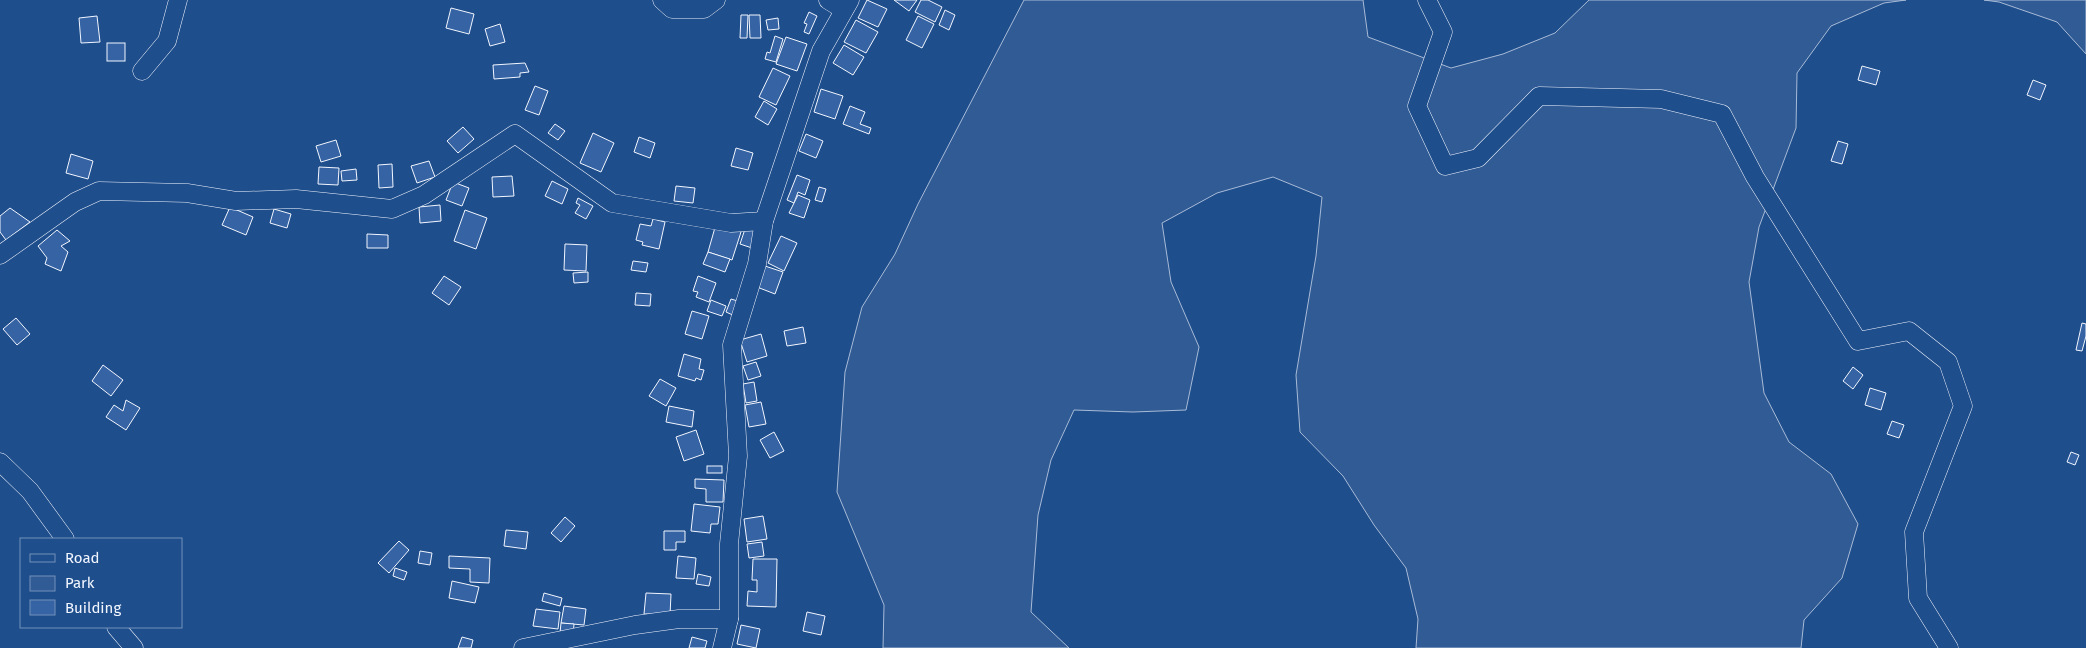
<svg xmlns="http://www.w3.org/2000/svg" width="2086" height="648" font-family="'Fira Sans',sans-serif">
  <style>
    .green { fill: #305b95; stroke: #a8bbd7 }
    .building { fill: #3563a3; stroke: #f2f6ff }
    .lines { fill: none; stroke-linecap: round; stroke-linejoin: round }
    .minor-casing { stroke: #f2f6ff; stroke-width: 19 }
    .minor { stroke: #1f4e8c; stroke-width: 18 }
  </style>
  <rect width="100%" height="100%" fill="#1f4e8c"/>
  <g class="green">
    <path d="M1024,0H1363L1368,37L1451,68L1503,54L1555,33L1589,0H1906L1884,3L1831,26L1797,73L1796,128L1759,227L1749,282L1764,393L1789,442L1831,474L1858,524L1842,578L1804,620L1801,648H1416L1418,619L1406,568L1374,525L1343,476L1300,432L1296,375L1316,256L1322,197L1273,177L1217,193L1162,223L1171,282L1199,347L1186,410L1133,412L1074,410L1051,460L1038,515L1031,612L1069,648H883L884,605L837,492L845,372L862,307L895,254L918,204Z"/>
    <path d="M1984,0H2086V54L2057,22L1999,2Z"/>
  </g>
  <g class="building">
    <path d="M867,0L887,9L878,27L858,18Z"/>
    <path d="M894,0H917L909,11Z"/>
    <path d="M921,0H928L942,7L935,22L915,12Z"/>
    <path d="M451,8L474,14L469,34L446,28Z"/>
    <path d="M945,10L955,15L949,30L939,25Z"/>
    <path d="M809,12L817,16L809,34L804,32L807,24L804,23Z"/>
    <path d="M741,15H748L747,38H740Z"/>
    <path d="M749,15H760L761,38H750Z"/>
    <path d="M97,16L100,42L81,43L79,18Z"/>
    <path d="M918,16L934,24L922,48L906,40Z"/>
    <path d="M778,18L779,29L768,30L766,20Z"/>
    <path d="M856,20L878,32L866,53L844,42Z"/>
    <path d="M500,24L505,42L490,46L485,29Z"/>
    <path d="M775,36L783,39L776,62L765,59L767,52L770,53Z"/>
    <path d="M786,37L807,44L797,71L776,64Z"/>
    <rect x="107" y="43" width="18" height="18"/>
    <path d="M844,45L864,57L853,75L833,63Z"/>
    <path d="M525,63L529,72L520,73V77L494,79L493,65Z"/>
    <path d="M1862,66L1880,71L1876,85L1858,80Z"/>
    <path d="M773,68L790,76L776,105L759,97Z"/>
    <path d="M2033,80L2046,85L2040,100L2027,95Z"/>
    <path d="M535,86L548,91L539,115L525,110Z"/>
    <path d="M821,89L843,96L835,119L814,112Z"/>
    <path d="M764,101L777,109L768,125L755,117Z"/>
    <path d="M850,106L865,112L860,124L871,128L869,134L843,124Z"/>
    <path d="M555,124L565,131L558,140L548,133Z"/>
    <path d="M463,127L474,139L458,153L447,141Z"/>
    <path d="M593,133L614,143L601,172L580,163Z"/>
    <path d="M806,134L823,141L816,158L799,151Z"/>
    <path d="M639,137L655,143L650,158L634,152Z"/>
    <path d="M336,140L341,156L321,162L316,146Z"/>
    <path d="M1838,141L1848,144L1842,164L1831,161Z"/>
    <path d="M736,148L753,153L748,170L731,166Z"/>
    <path d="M71,154L93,161L88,179L66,173Z"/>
    <path d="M429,161L435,177L417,183L411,166Z"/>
    <path d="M392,164L393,187L379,188L378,165Z"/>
    <path d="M319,167L339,168L338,185L318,184Z"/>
    <path d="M356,169L357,180L342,181L341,171Z"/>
    <path d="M797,175L810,180L805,195L798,192L794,203L787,200Z"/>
    <path d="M512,176L514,196L493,197L492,177Z"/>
    <path d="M552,181L568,189L562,204L545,196Z"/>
    <path d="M453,182L469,188L462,206L446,200Z"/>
    <path d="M676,186L695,188L693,203L674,201Z"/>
    <path d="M819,187L826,189L822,202L815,200Z"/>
    <path d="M798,195L810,200L804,218L789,213Z"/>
    <path d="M578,198L593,206L586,219L575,213L580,205L576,203Z"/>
    <path d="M440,205L441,221L420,223L419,207Z"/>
    <path d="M230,207L253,217L246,235L222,225Z"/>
    <path d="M10,208L30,222L6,240L0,232V216Z"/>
    <path d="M274,209L291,214L287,228L270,223Z"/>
    <path d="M465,210L487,218L476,249L454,241Z"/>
    <path d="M653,219L665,222L659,249L642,245L643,242L636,240L640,224L651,226Z"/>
    <path d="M716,224L741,232L732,260L708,252Z"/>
    <path d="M746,226L758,230L752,248L740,244Z"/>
    <path d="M57,230L70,241L61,246L68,252L61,271L45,264L47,258L38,246Z"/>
    <path d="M367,234L388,235V248H367Z"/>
    <path d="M781,236L797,243L784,271L768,263Z"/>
    <path d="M565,244L587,245L586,271L564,270Z"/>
    <path d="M708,252L730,259L725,272L703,264Z"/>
    <path d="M633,261L648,263L646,272L631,270Z"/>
    <path d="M765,266L783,272L775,294L757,287Z"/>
    <path d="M588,272V282L574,283L573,273Z"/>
    <path d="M444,276L461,287L449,305L432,293Z"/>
    <path d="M698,276L716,283L709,302L696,297L698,292L693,291Z"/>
    <path d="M636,293L651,294L650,306L635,305Z"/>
    <path d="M731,299L741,302L735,316L726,312Z"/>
    <path d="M711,300L726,306L722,316L707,311Z"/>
    <path d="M692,311L709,316L702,339L685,334Z"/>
    <path d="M16,318L30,334L17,345L3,329Z"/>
    <path d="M2082,323L2086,324V336L2082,351L2076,350Z"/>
    <path d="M803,327L806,343L787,346L784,331Z"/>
    <path d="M761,334L767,356L747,362L740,340Z"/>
    <path d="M684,354L701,359L699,369L704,370L701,380L696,378L695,381L678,376Z"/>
    <path d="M756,362L761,376L748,380L743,366Z"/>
    <path d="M103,365L123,380L111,396L92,381Z"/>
    <path d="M1853,367L1863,375L1853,389L1843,381Z"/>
    <path d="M660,379L676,388L666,406L649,396Z"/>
    <path d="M754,382L757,401L746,403L743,384Z"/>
    <path d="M1870,388L1886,393L1881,410L1865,405Z"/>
    <path d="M126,400L140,408L126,430L106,417L114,405L123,411Z"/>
    <path d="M761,402L766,424L749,427L745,405Z"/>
    <path d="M669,406L694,411L692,427L666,422Z"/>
    <path d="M1892,421L1904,425L1899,438L1887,434Z"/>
    <path d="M696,430L704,454L684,461L676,437Z"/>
    <path d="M774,432L784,451L770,458L760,440Z"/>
    <path d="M2071,452L2079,455L2075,465L2067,462Z"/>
    <rect x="707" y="466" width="15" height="7"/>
    <path d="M695,479L724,480L723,502H706V489L695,488Z"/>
    <path d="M694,504L720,507L718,524H711L710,533L691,531Z"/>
    <path d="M763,516L767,539L747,542L744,519Z"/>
    <path d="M565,517L575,526L561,542L551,533Z"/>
    <path d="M506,530L528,532L526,549L504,546Z"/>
    <path d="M664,531H685V542H676V550H664Z"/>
    <path d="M399,541L409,550L389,573L378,563Z"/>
    <path d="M762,542L764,556L749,558L747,544Z"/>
    <path d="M420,551L432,553L430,565L418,563Z"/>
    <path d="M449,556L490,558L489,583L470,582V569L449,568Z"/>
    <path d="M678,556L696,558L694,579L676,578Z"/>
    <path d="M753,559H777L776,607L747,606L748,591L757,592V580H752Z"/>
    <path d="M395,568L407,572L404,580L393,576Z"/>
    <path d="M698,574L711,577L709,586L696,584Z"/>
    <path d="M452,581L479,587L475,603L449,598Z"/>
    <path d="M544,593L562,598L560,606L542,601Z"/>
    <path d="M646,593L671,594L670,615L644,614Z"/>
    <path d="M564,606L586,609L584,625L561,623Z"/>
    <path d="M536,609L560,612L558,629L533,626Z"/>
    <path d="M807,612L825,616L821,635L803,631Z"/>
    <path d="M561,623L574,624L573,635L560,633Z"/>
    <path d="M741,625L760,629L756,648L737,644Z"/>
    <path d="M462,637L473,640L471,648H458Z"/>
    <path d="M692,637L707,641L705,648H689Z"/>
  </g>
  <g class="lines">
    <defs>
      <g id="minor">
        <path d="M662,0L672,9H704L716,0"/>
        <path d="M828,0L844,10"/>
        <path d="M1427,0L1443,32L1417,106L1445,166L1478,158L1539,96L1661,99L1722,114L1755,177L1858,341L1909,331L1948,362L1963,406L1914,532L1918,598L1949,648"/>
        <path d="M142,71L167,41L178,0"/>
        <path d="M0,255L75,202L99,191L187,193L236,201L296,199L392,209L424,195L515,134L612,203L731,223L764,221"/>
        <path d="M0,462L30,491L65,539"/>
        <path d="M116,627L134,648"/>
        <path d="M523,648L635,625L679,619H729"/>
        <path d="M722,648L729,619V544L738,456L732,345L757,264L764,221L821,51L850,0"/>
      </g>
    </defs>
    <use href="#minor" class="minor-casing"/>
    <use href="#minor" class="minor"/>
  </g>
  <rect x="20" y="538" width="162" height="90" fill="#1f4e8c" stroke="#7391ba"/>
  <rect x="30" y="554" width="25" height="8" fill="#1f4e8c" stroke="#7391ba"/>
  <text x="65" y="563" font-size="15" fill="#f2f6ff">Road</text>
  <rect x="30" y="576" width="25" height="15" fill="#305b95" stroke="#7391ba"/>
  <text x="65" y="588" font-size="15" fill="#f2f6ff">Park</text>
  <rect x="30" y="600" width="25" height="15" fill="#3563a3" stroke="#7391ba"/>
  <text x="65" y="613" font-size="15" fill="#f2f6ff">Building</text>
</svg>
